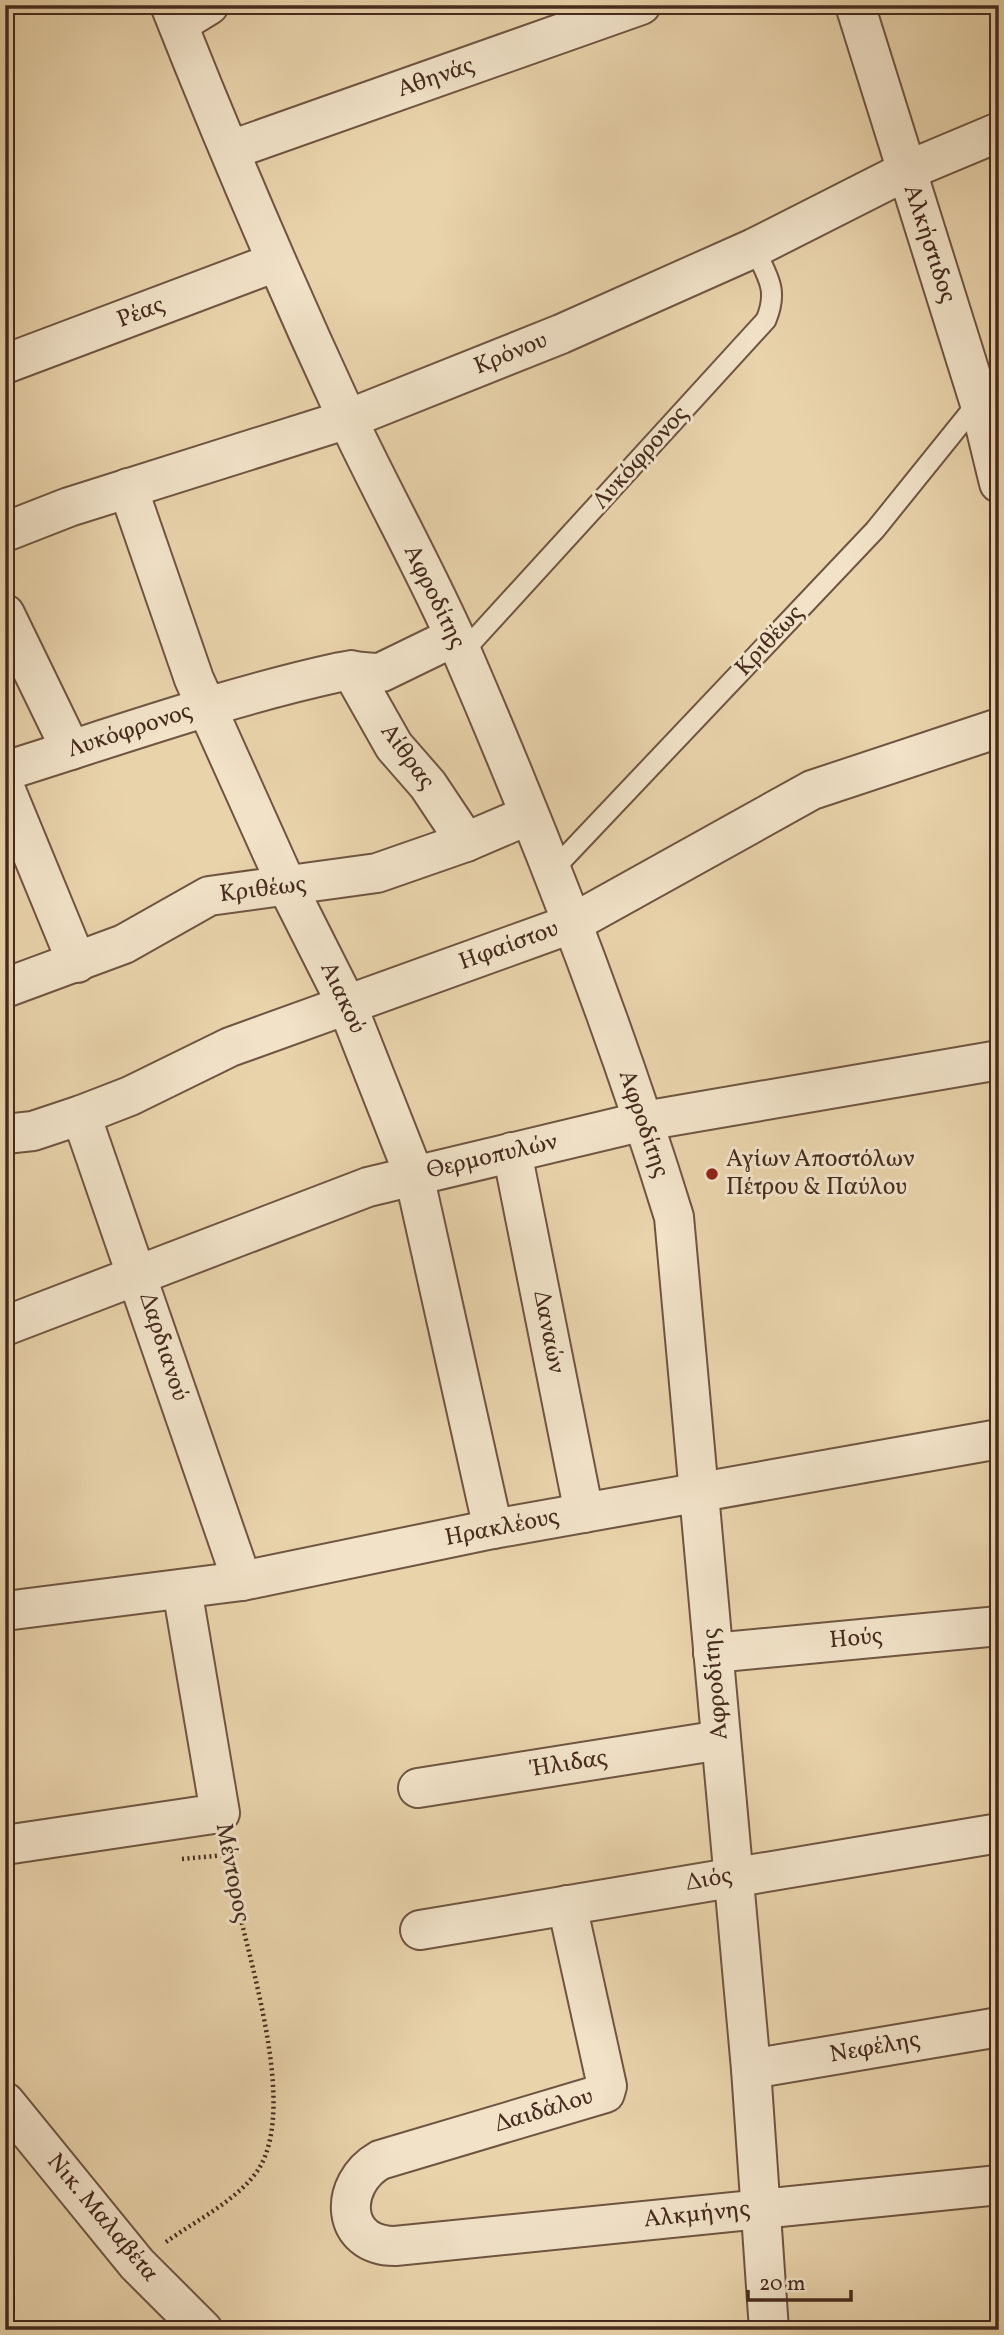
<svg xmlns="http://www.w3.org/2000/svg" width="1004" height="2335" font-family="Vollkorn,serif">
  <style>
    .lines { fill: none; stroke-linecap: round; stroke-linejoin: round }
    .lane-casing { stroke: #6f5541; stroke-width: 23 }
    .street-casing { stroke: #6f5541; stroke-width: 42 }
    .path { stroke: #462b1e; stroke-width: 4.5; stroke-dasharray: 2 3.5; stroke-linecap: butt }
    .lane { stroke: #f1e2c8; stroke-width: 19 }
    .street { stroke: #f1e2c8; stroke-width: 38 }
    .poi-dot { fill: #8f2418; stroke: #f1e2c8; stroke-width: 2.5 }
    .labels { text-anchor: middle; dominant-baseline: central; stroke-width: 6; stroke-linejoin: round; paint-order: stroke }
    .street-label { font-size: 24px; fill: #462b1e; stroke: #f1e2c8 }
    .poi-label { font-size: 24px; fill: #462b1e; stroke: #f1e2c8; text-anchor: start }
  </style>
  <rect width="100%" height="100%" fill="#e9d3ab"/>
  <filter id="stains"><feTurbulence type="fractalNoise" baseFrequency=".00286" numOctaves="4"/><feColorMatrix values="0 0 0 0 .2 0 0 0 0 .09 0 0 0 0 .02 0 0 0 .5 -.17"/></filter>
  <radialGradient id="worn" r=".72"><stop offset=".6" stop-color="#630" stop-opacity="0"/><stop offset="1" stop-color="#630" stop-opacity=".3"/></radialGradient>
  <g class="lines">
    <defs>
      <g id="lane">
        <path d="M462,653L766,320C779,289 767,276 754,248"/>
        <path d="M551,872L875,530L979,401"/>
      </g>
      <g id="street">
        <path d="M170,5C225,144 284,282 347,418C384,497 428,574 463,655C542,838 615,1026 674,1217L751,2069L769,2330"/>
        <path d="M855,5L979,401L999,483"/>
        <path d="M178,24L209,5"/>
        <path d="M231,150L641,5"/>
        <path d="M5,364L276,262"/>
        <path d="M128,488L194,679L288,888L347,1005L414,1175L493,1529"/>
        <path d="M5,532L69,507L348,419L561,334L754,248L906,171L999,132"/>
        <path d="M5,614L71,750"/>
        <path d="M351,670L394,746L428,785L466,842"/>
        <path d="M5,771C117,736 226,697 340,672C355,668 368,675 382,672L454,637"/>
        <path d="M5,788L77,963"/>
        <path d="M5,988L124,944L209,896L377,873L466,842L529,815"/>
        <path d="M81,1115L242,1581"/>
        <path d="M5,1134L33,1131L81,1115L130,1096L230,1047L571,924L812,790L999,728"/>
        <path d="M512,1152L584,1513"/>
        <path d="M5,1326L368,1187L644,1121L999,1060"/>
        <path d="M5,1611L242,1581L493,1529L999,1439"/>
        <path d="M713,1653L999,1626"/>
        <path d="M418,1788L721,1740"/>
        <path d="M5,1845L220,1813L182,1589"/>
        <path d="M567,1905L607,2086L605,2093L380,2160C338,2184 340,2246 395,2246L999,2185"/>
        <path d="M420,1930L999,1833"/>
        <path d="M751,2069L999,2027"/>
        <path d="M5,2102L137,2264L203,2330"/>
      </g>
    </defs>
    <use href="#lane" class="lane-casing"/>
    <use href="#street" class="street-casing"/>
    <g class="path">
      <path d="M182,1859L226,1855"/>
      <path d="M166,2242C195,2221 238,2200 258,2170C303,2101 237,1928 225,1847"/>
    </g>
    <use href="#lane" class="lane"/>
    <use href="#street" class="street"/>
  </g>
  <circle class="poi-dot" cx="712" cy="1174" r="7"/>
  <g class="labels">
    <g class="street-label">
      <text transform="translate(436 78) rotate(-19)">Αθηνάς</text>
      <text transform="translate(929 244) rotate(72)">Αλκήστιδος</text>
      <text transform="translate(141 313) rotate(-21)">Ρέας</text>
      <text transform="translate(511 354) rotate(-22)">Κρόνου</text>
      <text transform="translate(641 458) rotate(-48)">Λυκόφρoνος</text>
      <text transform="translate(434 597) rotate(64)">Αφροδίτης</text>
      <text transform="translate(770 641) rotate(-47)">Κριθέως</text>
      <text transform="translate(130 731) rotate(-18)">Λυκόφρoνος</text>
      <text transform="translate(407 757) rotate(54)">Αίθρας</text>
      <text transform="translate(263 890) rotate(-7)">Κριθέως</text>
      <text transform="translate(509 946) rotate(-20)">Ηφαίστου</text>
      <text transform="translate(342 998) rotate(65)">Αιακού</text>
      <text transform="translate(643 1124) rotate(71)">Αφροδίτης</text>
      <text transform="translate(492 1157) rotate(-13)">Θερμοπυλών</text>
      <text transform="translate(548 1332) rotate(79)">Δαναών</text>
      <text transform="translate(163 1347) rotate(72)">Δαρδιανού</text>
      <text transform="translate(502 1528) rotate(-11)">Ηρακλέους</text>
      <text transform="translate(856 1639) rotate(-5)">Ηούς</text>
      <text transform="translate(716 1684) rotate(-95)">Αφροδίτης</text>
      <text transform="translate(570 1764) rotate(-9)">Ήλιδας</text>
      <text transform="translate(232 1873) rotate(79)">Μέντορος</text>
      <text transform="translate(709 1880) rotate(-10)">Διός</text>
      <text transform="translate(875 2048) rotate(-10)">Νεφέλης</text>
      <text transform="translate(544 2111) rotate(-17)">Δαιδάλου</text>
      <text transform="translate(697 2215) rotate(-6)">Αλκμήνης</text>
      <text transform="translate(102 2218) rotate(50)">Νικ. Μαλαβέτα</text>
    </g>
    <g class="poi-label">
      <text x="726" y="1160">Αγίων Αποστόλων<tspan x="726" dy="28">Πέτρου &amp; Παύλου</tspan></text>
    </g>
  </g>
  <rect width="1004" height="2335" fill="none" stroke="#e9d3ab" stroke-width="28"/>
  <rect x="7" y="7" width="990" height="2321" fill="none" stroke="#462b1e" stroke-width="3.5"/>
  <rect x="14" y="14" width="976" height="2307" fill="none" stroke="#462b1e" stroke-width="2"/>
  <path d="M748 2290v10h103v-10" fill="none" stroke="#462b1e" stroke-width="3.5"/>
  <text x="759" y="2290" font-size="21" fill="#462b1e" stroke="#f1e2c8" stroke-width="5" paint-order="stroke">20 m</text>
  <rect width="100%" height="100%" filter="url(#stains)"/>
  <rect width="100%" height="100%" fill="url(#worn)"/>
</svg>
